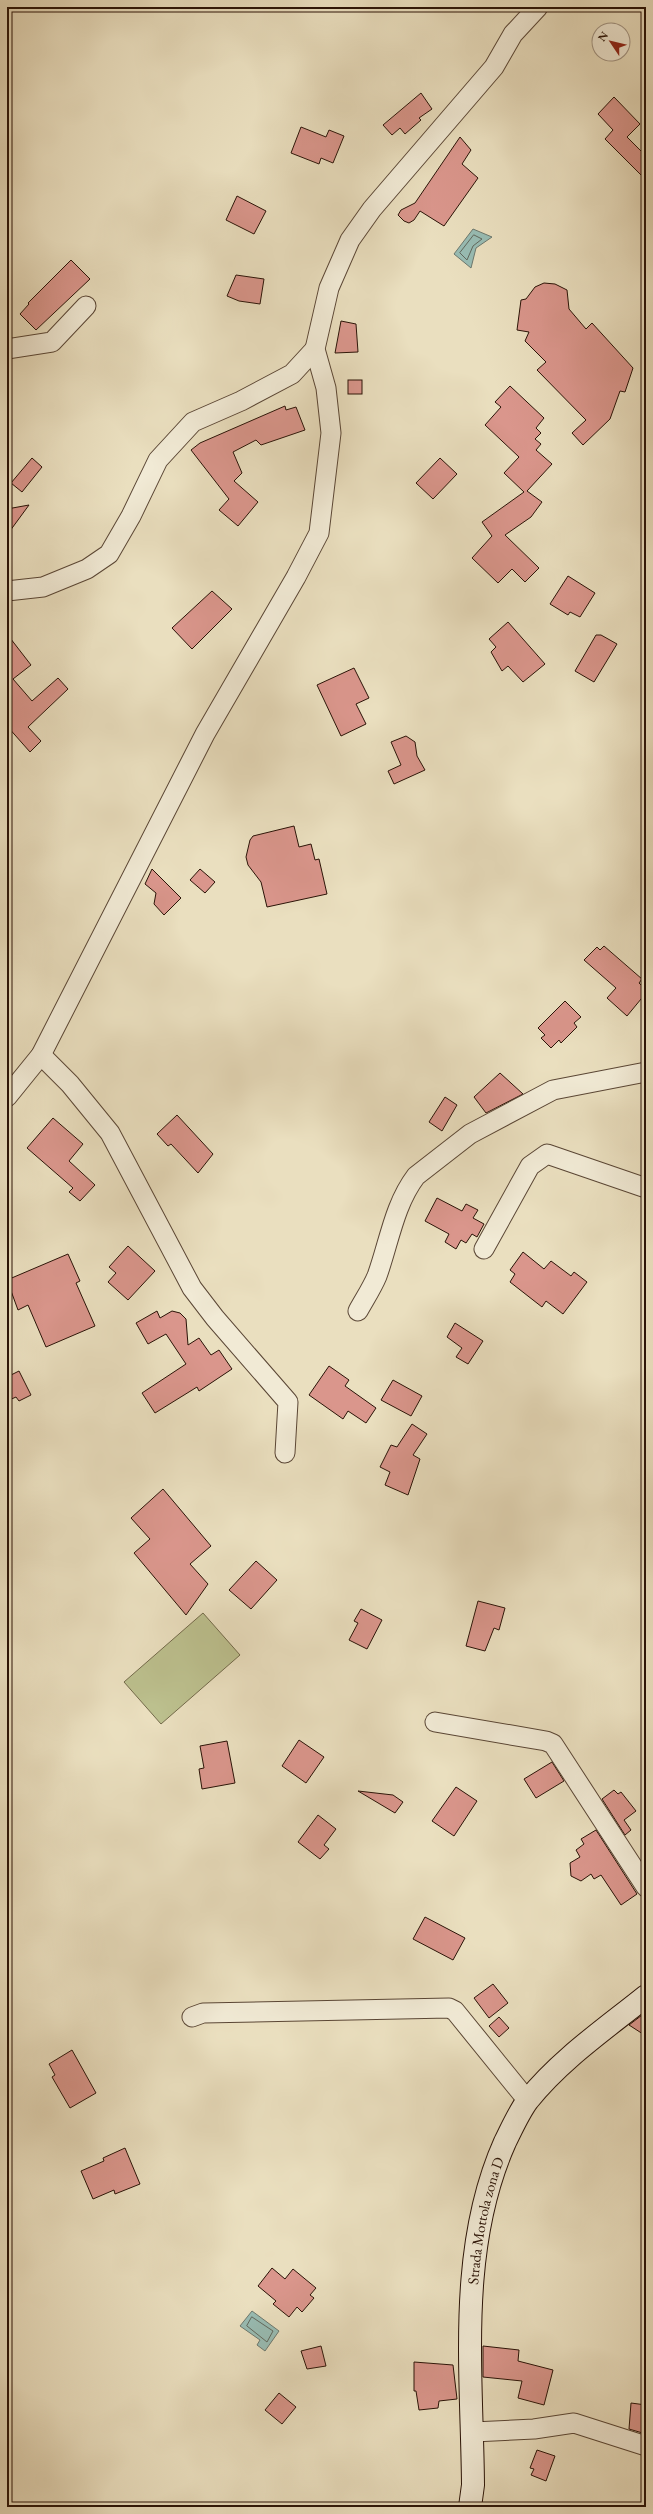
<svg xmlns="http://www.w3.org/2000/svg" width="653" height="2514" font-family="'EB Garamond',serif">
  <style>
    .green { fill: #bcc08e; stroke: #736a4a }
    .water { fill: #98bcb3; stroke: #6c786e }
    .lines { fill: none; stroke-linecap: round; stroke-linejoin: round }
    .shore { stroke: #61685d; stroke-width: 1 }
    .building { fill: #da968c; stroke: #2a1307 }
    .minor-casing { stroke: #5a4635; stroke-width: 21 }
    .secondary-casing { stroke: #2a1307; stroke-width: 24 }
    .minor { stroke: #f1ead5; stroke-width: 19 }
    .secondary { stroke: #f1ead5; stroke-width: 22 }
    .labels { text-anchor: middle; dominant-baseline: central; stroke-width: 4; stroke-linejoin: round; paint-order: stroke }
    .street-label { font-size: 15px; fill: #2a1307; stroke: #f1ead5 }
  </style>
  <rect width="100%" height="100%" fill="#eadfbf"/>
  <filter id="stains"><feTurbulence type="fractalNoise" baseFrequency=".005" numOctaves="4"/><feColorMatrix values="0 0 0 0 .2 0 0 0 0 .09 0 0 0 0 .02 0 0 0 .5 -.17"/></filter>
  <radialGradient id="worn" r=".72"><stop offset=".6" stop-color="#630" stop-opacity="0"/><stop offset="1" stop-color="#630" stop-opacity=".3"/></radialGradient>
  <path class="green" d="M203,1613L240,1655L161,1724L124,1682Z"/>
  <g class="water">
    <path d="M473,229L492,237L476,248L471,268L454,254Z"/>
    <path d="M252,2311L279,2331L265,2351L257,2345L260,2340L240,2326Z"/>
  </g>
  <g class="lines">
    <g class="shore">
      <path d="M474,235L482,239L473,246L467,260L460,253Z"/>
      <path d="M252,2317L273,2331L267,2342L247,2326Z"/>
    </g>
  </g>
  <g class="building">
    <path d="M421,93L432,109L419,118L421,120L405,134L400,128L392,135L383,125Z"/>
    <path d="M614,97L640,124L627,137L646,156V180L605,139L613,130L598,114Z"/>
    <path d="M301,127L326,137L329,130L344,136L333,163L321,158L319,164L291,153Z"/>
    <path d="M460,137L471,150L462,164L478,178L444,226L420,211L414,220L409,223L404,221L398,215L401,210L415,203Z"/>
    <path d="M237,196L266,211L254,234L226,220Z"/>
    <path d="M71,260L90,279L36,330L20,314L29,304L28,303Z"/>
    <path d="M236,275L264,279L260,304L239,301L227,296Z"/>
    <path d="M544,283L555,284L567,290L569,309L586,329L592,323L633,368L625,392L620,391L610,419L583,445L572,433L586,420L537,370L546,362L525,341L529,332L517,330L521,300L526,299L535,287Z"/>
    <path d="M341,321L356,324L358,352L335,353Z"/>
    <rect x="348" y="380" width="14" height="14"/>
    <path d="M510,386L544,418L536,428L541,433L535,439L541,444L536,450L552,464L527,491L542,502L531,517L505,535L539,568L525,582L512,569L498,583L472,558L492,536L482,522L524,492L504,473L519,457L485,425L501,407L495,402Z"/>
    <path d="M285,406L286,410L296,407L305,430L261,445L256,440L233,452L242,473L234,481L258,502L238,526L219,510L229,499L191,450L200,443Z"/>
    <path d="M32,458L42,467L22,492L11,483Z"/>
    <path d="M440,458L457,474L433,499L416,483Z"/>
    <path d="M29,505L7,535V509Z"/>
    <path d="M568,576L595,593L580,617L570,612L568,615L550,604Z"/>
    <path d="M212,591L232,609L192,649L172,628Z"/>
    <path d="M508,622L545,664L523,682L508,666L502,671L491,652L496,647L489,639Z"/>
    <path d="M7,634L31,665L13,679L32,701L58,678L68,689L28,727L41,741L30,752L7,726Z"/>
    <path d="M596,635H601L617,644L594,682L575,671Z"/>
    <path d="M354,668L369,698L356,704L366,724L341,736L317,685Z"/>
    <path d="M406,736L415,742L417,756L425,770L394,784L388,771L401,765L391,742Z"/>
    <path d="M294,826L299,847L311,844L315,860L319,859L327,894L267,907L261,882L248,865L246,857L250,840L253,836Z"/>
    <path d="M152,869L181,898L164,915L154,904L156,893L145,884Z"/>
    <path d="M200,869L215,882L205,893L190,880Z"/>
    <path d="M604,946L642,979L639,983L645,989L643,991L646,993L627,1016L607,998L616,988L584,960L597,947L600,950Z"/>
    <path d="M565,1001L581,1017L574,1023L577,1027L561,1043L559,1040L551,1048L541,1038L545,1035L538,1028Z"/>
    <path d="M500,1073L523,1094L486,1113L474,1097Z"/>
    <path d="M445,1097L457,1105L442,1131L429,1122Z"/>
    <path d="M177,1115L213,1154L198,1173L171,1144L168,1146L157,1134Z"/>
    <path d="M53,1118L83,1144L69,1161L95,1185L80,1201L69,1192L73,1188L27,1148Z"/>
    <path d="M437,1198L462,1211L466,1204L478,1210L473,1218L484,1224L477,1237L472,1234L466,1243L461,1240L456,1249L445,1242L449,1234L425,1221Z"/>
    <path d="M128,1246L155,1271L128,1300L108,1282L116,1273L109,1267Z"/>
    <path d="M523,1252L544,1269L551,1261L571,1276L574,1272L587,1282L563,1314L546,1301L542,1307L510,1282L515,1274L510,1270Z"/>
    <path d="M68,1254L80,1281L76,1283L95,1326L46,1347L28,1305L18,1310L7,1280Z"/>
    <path d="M157,1311L160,1318L172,1311L180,1313L186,1319L188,1345L199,1338L211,1355L219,1350L232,1369L199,1391L197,1387L155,1413L142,1393L186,1364L166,1334L148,1344L136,1323Z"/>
    <path d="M455,1323L483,1341L468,1364L456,1357L462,1348L447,1337Z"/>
    <path d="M329,1366L349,1380L345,1386L376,1408L366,1423L348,1411L343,1419L309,1395Z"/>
    <path d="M19,1371L31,1395L19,1401L16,1397L7,1401V1377Z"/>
    <path d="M393,1380L422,1396L411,1416L381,1400Z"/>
    <path d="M412,1424L427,1434L413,1455L420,1459L408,1495L385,1485L390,1472L380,1467L391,1445L397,1447Z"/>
    <path d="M163,1489L211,1546L190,1564L208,1584L186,1615L134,1553L150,1539L131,1518Z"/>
    <path d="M256,1561L277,1580L251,1609L229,1590Z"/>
    <path d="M478,1601L505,1608L499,1630L494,1628L485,1651L466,1646Z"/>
    <path d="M361,1609L382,1620L367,1649L349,1640L358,1623L354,1621Z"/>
    <path d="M299,1740L324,1757L306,1783L282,1766Z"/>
    <path d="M227,1741L235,1783L202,1789L199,1769L204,1768L200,1746Z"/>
    <path d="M552,1762L564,1781L536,1798L524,1779Z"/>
    <path d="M456,1787L477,1801L454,1836L432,1821Z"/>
    <path d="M614,1790L618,1794L621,1792L636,1811L624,1820L631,1830L625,1835L602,1799Z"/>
    <path d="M358,1791L393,1795L403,1802L395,1813Z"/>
    <path d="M318,1815L336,1829L324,1845L329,1849L320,1859L298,1842Z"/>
    <path d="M596,1830L637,1894L621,1905L601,1875L594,1879L591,1874L581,1881L571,1876L570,1863L580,1857L576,1850L584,1844L581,1839Z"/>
    <path d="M425,1917L465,1938L453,1960L413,1939Z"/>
    <path d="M493,1984L508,2003L489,2018L474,1998Z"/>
    <path d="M646,2012V2036L629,2025Z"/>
    <path d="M499,2017L509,2028L499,2037L489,2026Z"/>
    <path d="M72,2050L96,2093L70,2108L52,2077L55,2075L49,2064Z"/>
    <path d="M125,2148L140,2184L115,2194L114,2190L93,2199L81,2171L104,2161L103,2158Z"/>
    <path d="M272,2268L285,2279L293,2269L316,2288L310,2295L314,2298L302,2312L297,2307L289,2317L273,2304L276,2301L258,2286Z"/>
    <path d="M321,2346L326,2366L307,2369L301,2351Z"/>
    <path d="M483,2346L519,2350L518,2361L553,2370L544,2405L518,2398L522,2381L483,2377Z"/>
    <path d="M414,2362L453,2365L457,2399L439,2401L438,2408L419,2410L416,2391H414Z"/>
    <path d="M279,2393L296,2407L282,2424L265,2410Z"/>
    <path d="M631,2403L646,2405V2434L629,2429Z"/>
    <path d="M537,2450L555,2456L546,2481L531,2475L534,2469L530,2468Z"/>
  </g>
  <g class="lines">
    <defs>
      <g id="minor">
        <path d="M7,349L52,342L86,306"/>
        <path d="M7,591L43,587L87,569L109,554L131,516L158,460L193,422L241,401L292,374L315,349"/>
        <path d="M41,1055L70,1084L110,1133L192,1288L215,1318L288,1402L285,1453"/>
        <path d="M7,1097L41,1055L205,734L296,577L319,533L331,433L326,388L315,349L329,288L350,240L372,209L494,67L513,34L538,7"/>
        <path d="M484,1249L530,1166L547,1154L646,1188"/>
        <path d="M358,1311C364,1300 372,1288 377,1276C389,1243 394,1205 416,1176L470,1134L553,1090L646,1072"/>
        <path d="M435,1722L546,1741L553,1744L646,1887"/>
        <path d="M192,2017L203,2013L449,2008L455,2011L528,2101"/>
        <path d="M473,2432L534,2429L574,2423L646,2446"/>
      </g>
      <g id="secondary">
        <path id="s1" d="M470,2507L473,2485C472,2372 457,2249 505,2142C512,2128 519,2112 528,2100C561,2059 605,2029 646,1996"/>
      </g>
    </defs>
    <use href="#minor" class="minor-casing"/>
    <use href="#secondary" class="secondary-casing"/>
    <use href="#minor" class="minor"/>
    <use href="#secondary" class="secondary"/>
  </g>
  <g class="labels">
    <g class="street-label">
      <text stroke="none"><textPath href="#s1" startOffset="288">Strada Mottola zona D</textPath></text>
    </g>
  </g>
  <rect width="653" height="2514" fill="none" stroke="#eadfbf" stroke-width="24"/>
  <rect x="8" y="8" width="637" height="2498" fill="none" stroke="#2a1307" stroke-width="2"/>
  <rect x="12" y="12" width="629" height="2490" fill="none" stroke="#2a1307"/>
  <g transform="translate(611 42) rotate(305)"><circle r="19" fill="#f1ead5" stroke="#a19483"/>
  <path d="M0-3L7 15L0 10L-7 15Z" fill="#8f2418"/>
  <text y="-6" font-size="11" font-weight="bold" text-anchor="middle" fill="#2a1307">N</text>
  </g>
  <rect width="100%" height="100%" filter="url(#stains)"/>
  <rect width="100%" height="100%" fill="url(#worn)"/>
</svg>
